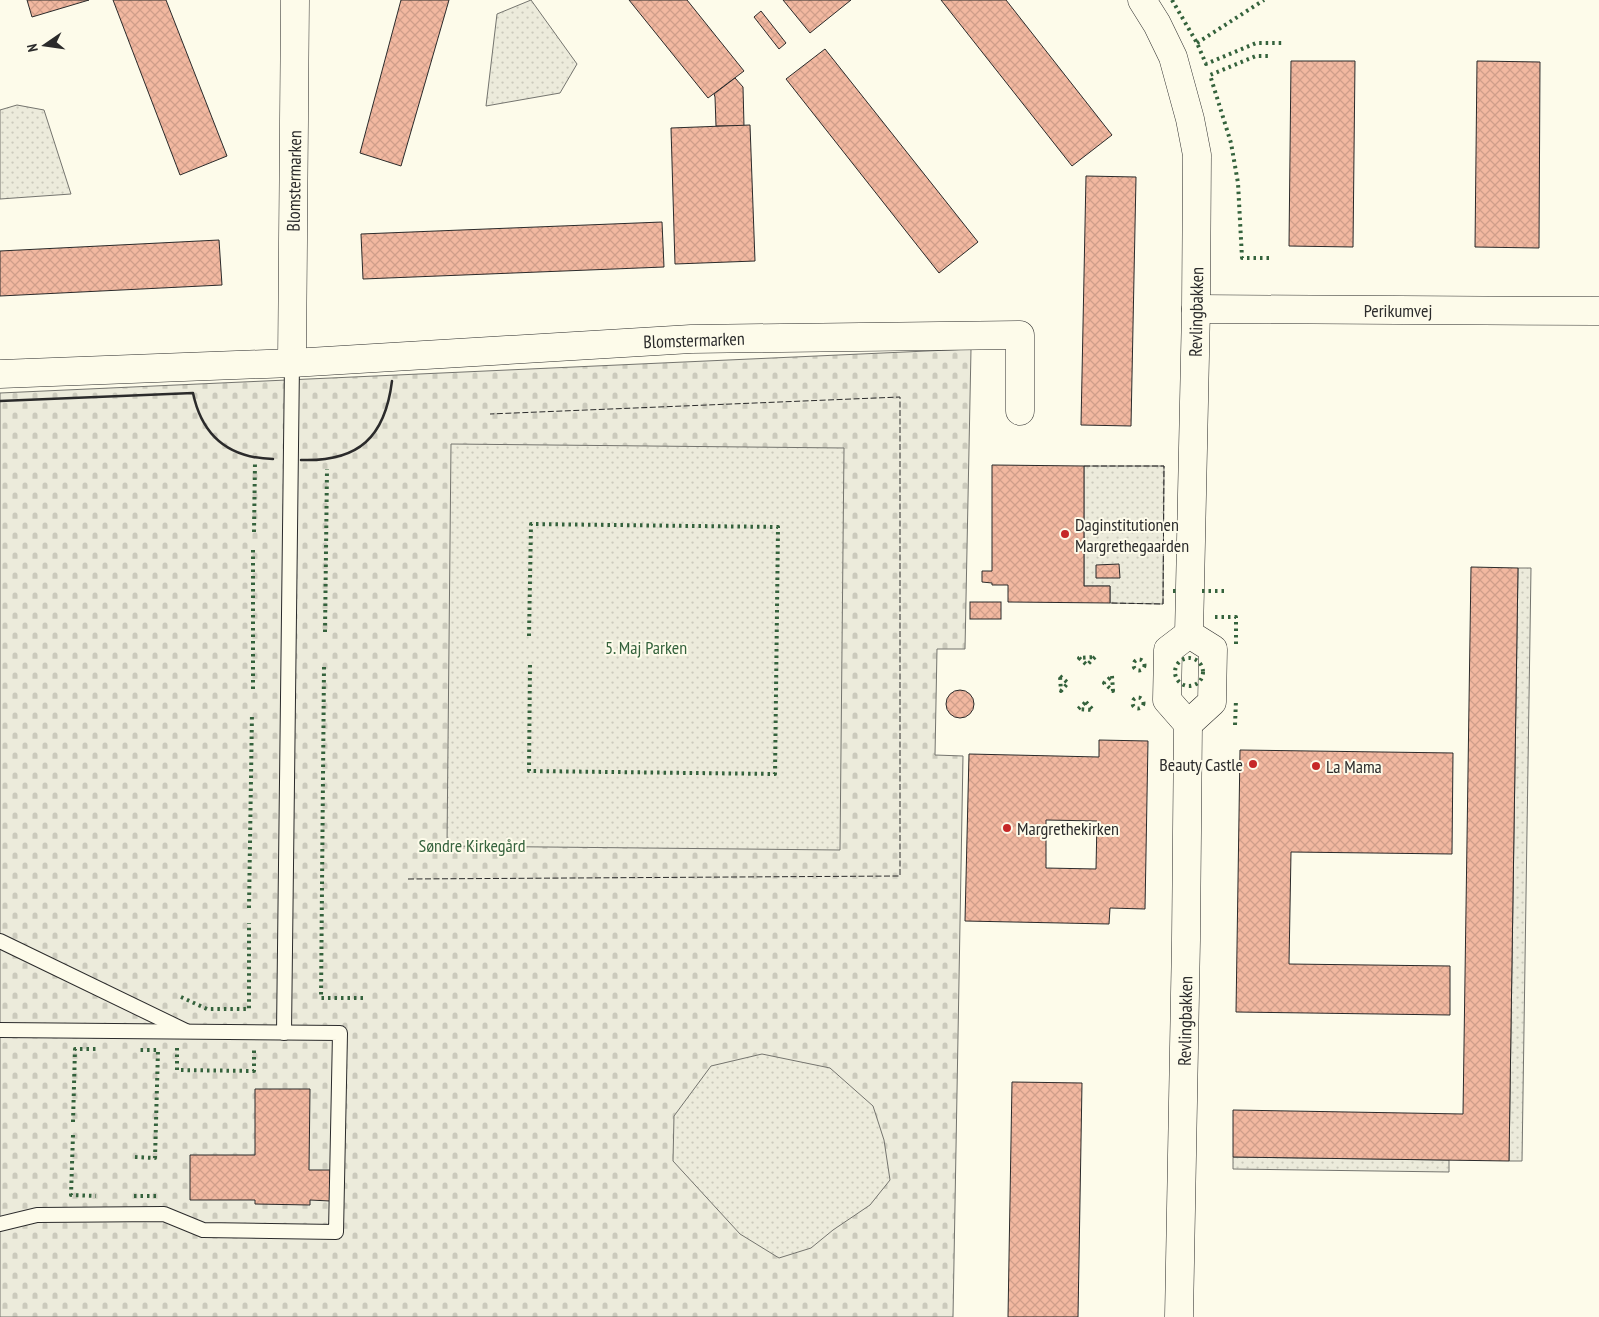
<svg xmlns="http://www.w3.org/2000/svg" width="1599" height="1317" font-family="'PT Sans Narrow',sans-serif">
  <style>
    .cemetery { fill: url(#cemetery-stones); stroke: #74746e }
    .park { fill: url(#park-dots); stroke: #74746e }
    .building { fill: url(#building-cross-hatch); stroke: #2b2b2b; fill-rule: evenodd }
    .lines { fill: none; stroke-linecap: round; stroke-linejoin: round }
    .service-casing { stroke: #2b2b2b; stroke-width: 16 }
    .minor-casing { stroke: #2b2b2b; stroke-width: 29 }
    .service { stroke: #fdfbea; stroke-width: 14 }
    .minor { stroke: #fdfbea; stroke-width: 28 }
    .hedge { stroke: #34623c; stroke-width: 4; stroke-dasharray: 2.5 4; stroke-linecap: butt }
    .fence { stroke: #2b2b2b; stroke-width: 1; stroke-dasharray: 6 2.5; stroke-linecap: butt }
    .wall { stroke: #2b2b2b; stroke-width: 2.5 }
    .poi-dot { fill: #c62828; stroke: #fdfbea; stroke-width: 2 }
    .labels { text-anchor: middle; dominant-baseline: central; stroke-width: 4; stroke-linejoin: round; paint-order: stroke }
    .street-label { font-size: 18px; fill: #2b2b2b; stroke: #fdfbea }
    .poi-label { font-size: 18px; fill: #2b2b2b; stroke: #fdfbea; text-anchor: start }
    .park-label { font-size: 18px; fill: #34623c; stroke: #fdfbea }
  </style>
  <defs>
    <pattern id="cemetery-stones" width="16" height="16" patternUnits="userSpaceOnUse" patternTransform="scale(1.25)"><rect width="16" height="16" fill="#ecebdb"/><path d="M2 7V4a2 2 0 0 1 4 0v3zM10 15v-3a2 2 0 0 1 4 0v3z" fill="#cbcabc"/></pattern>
    <pattern id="park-dots" width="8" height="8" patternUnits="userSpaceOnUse" patternTransform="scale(1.25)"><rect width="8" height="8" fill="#ecebdb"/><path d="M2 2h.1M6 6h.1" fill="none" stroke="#cbcabc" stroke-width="1.8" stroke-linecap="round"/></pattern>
    <pattern id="building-cross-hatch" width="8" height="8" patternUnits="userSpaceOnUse" patternTransform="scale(1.25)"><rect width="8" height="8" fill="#f2b8a0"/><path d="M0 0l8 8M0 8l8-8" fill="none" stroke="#d09e8a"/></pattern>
  </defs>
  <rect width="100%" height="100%" fill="#fdfbea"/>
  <path class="cemetery" d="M971,349L965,649H937L935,755L963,756L953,1317H0V393Z"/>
  <g class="park">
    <path d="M531,0L577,64L560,93L486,106L497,14Z"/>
    <path d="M17,105L44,110L71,194L0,199V110Z"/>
    <path d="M451,444L844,448L840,850L447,846Z"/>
    <path d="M1084,466H1164L1163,604L1110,603V586H1084Z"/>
    <path d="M1518,568H1531L1522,1161H1509Z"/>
    <path d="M762,1054L830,1068L873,1106L884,1140L890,1180L870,1205L833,1230L811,1248L779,1258L740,1234L673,1161L674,1116L711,1066Z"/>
    <path d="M1233,1157L1449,1160V1172L1233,1169Z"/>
  </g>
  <g class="building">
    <path d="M27,0H89L32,17Z"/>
    <path d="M113,0H166L227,156L180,175Z"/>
    <path d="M401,0H449L401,166L360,153Z"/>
    <path d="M629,0H687L744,71L708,98Z"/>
    <path d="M783,0H851L810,33Z"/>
    <path d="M941,0H1006L1112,135L1072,166Z"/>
    <path d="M761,11L786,43L779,49L754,17Z"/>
    <path d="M825,49L978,242L939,273L786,79Z"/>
    <path d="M1291,61H1355L1353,247L1289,246Z"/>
    <path d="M1477,61L1540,62L1539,248L1475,247Z"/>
    <path d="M735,78L743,87L744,126H716L715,97L714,94Z"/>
    <path d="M750,125L755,261L675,264L671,128Z"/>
    <path d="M1086,176L1136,177L1131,426L1081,425Z"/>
    <path d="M662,222L664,267L363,279L361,234Z"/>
    <path d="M219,240L222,285L0,296V251Z"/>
    <path d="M992,465L1084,466V586H1110V603L1008,602V585H992V583L982,582V571H992Z"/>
    <path d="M1119,564L1120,578H1096V565Z"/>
    <path d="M1471,567L1518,568L1509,1161L1233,1157V1110L1463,1114Z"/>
    <rect x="970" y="602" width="31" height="17"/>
    <circle cx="960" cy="704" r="14"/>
    <path d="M1099,740L1148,741L1145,909L1110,908L1109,924L965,921L969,754L1099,757ZM1046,820L1097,821L1096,869L1046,868Z"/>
    <path d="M1240,750L1453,753L1452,854L1291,852L1289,964L1450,966V1015L1236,1012Z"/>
    <path d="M1012,1082L1082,1083L1078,1317H1008Z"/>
    <path d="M255,1089H310L309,1170H330V1201L310,1200V1205L255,1204V1200H190V1155H255Z"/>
  </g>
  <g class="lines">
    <defs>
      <g id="service">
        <path d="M0,941L186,1031"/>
        <path d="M0,1030L340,1033L336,1232L203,1230L164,1214L37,1215L0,1224"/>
        <path d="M284,1033L292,363"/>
      </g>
      <g id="minor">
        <path d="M1142,0L1157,24L1173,57L1190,119L1197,155L1196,309L1189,634"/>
        <path d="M1196,309L1599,311"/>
        <path d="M292,363L295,0"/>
        <path d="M0,374L292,363L691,339L1020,335V411"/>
        <path d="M1188,724L1212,702L1213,649L1189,634"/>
        <path d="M1179,1317L1186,940L1188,724L1167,700L1168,650L1189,634"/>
      </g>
    </defs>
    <use href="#service" class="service-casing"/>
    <use href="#minor" class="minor-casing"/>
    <use href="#service" class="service"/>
    <use href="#minor" class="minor"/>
    <g class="hedge">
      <path d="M1172,0L1197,43L1206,64L1256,43H1282"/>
      <path d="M1197,43L1264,0"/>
      <path d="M1269,258H1242L1238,183L1231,143L1210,75L1256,56H1271"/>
      <path d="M254,532L255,462"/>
      <path d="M1173,591H1179"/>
      <path d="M1202,591H1224"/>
      <path d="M1215,617H1236V646"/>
      <path d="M325,632L327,469"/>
      <path d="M529,636L531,524L778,527L775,774L529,771L530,664"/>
      <path d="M1095,657L1087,665L1079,658Z"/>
      <circle cx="1189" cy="672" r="14"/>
      <circle cx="1139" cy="665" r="5.5"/>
      <path d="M324,667L321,998H365"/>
      <path d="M1060,676L1068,683L1061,691Z"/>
      <path d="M1112,676L1113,691L1104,683Z"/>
      <path d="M253,689V548"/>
      <circle cx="1138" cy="703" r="5.5"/>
      <path d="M1086,702L1093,710L1078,709Z"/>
      <path d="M1235,725L1236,700"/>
      <path d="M249,908L252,713"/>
      <path d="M181,997L207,1009H249V923"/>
      <path d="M177,1048V1070L254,1071V1048"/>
      <path d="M73,1122L75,1049H97"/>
      <path d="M73,1135L71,1195L96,1196"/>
      <path d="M135,1157L155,1158L158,1050H137"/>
      <path d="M134,1196H156"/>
    </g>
    <g class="fence">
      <path d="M1084,466H1164L1163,604L1110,603"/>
      <path d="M408,879L900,876V397L490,414"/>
    </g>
    <g class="wall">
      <path d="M0,401L193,393C202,436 229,458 273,459"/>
      <path d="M301,460C359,462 385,437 392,381"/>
    </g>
  </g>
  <g class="poi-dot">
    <circle cx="1065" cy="534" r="5"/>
    <circle cx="1253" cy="764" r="5"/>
    <circle cx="1316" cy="766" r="5"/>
    <circle cx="1007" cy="828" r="5"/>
  </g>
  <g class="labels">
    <g class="street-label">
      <text transform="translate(294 181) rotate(-89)">Blomstermarken</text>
      <text x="1398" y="310">Perikumvej</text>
      <text transform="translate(1196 312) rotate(-89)">Revlingbakken</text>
      <text transform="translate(694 340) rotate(-2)">Blomstermarken</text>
      <text transform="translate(1185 1021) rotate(-89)">Revlingbakken</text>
    </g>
    <g class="poi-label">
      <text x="1075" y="524">Daginstitutionen<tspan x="1075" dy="21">Margrethegaarden</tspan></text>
      <text x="1243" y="764" text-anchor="end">Beauty Castle</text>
      <text x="1326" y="766">La Mama</text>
      <text x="1017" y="828">Margrethekirken</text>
    </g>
    <g class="park-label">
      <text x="646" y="647">5. Maj Parken</text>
      <text x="472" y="845">Søndre Kirkegård</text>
    </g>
  </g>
  <g transform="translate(45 45) rotate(257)" stroke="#fdfbea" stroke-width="4" paint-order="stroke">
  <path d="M0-4L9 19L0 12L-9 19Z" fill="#2b2b2b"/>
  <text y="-8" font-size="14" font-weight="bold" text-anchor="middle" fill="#2b2b2b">N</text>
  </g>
</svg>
